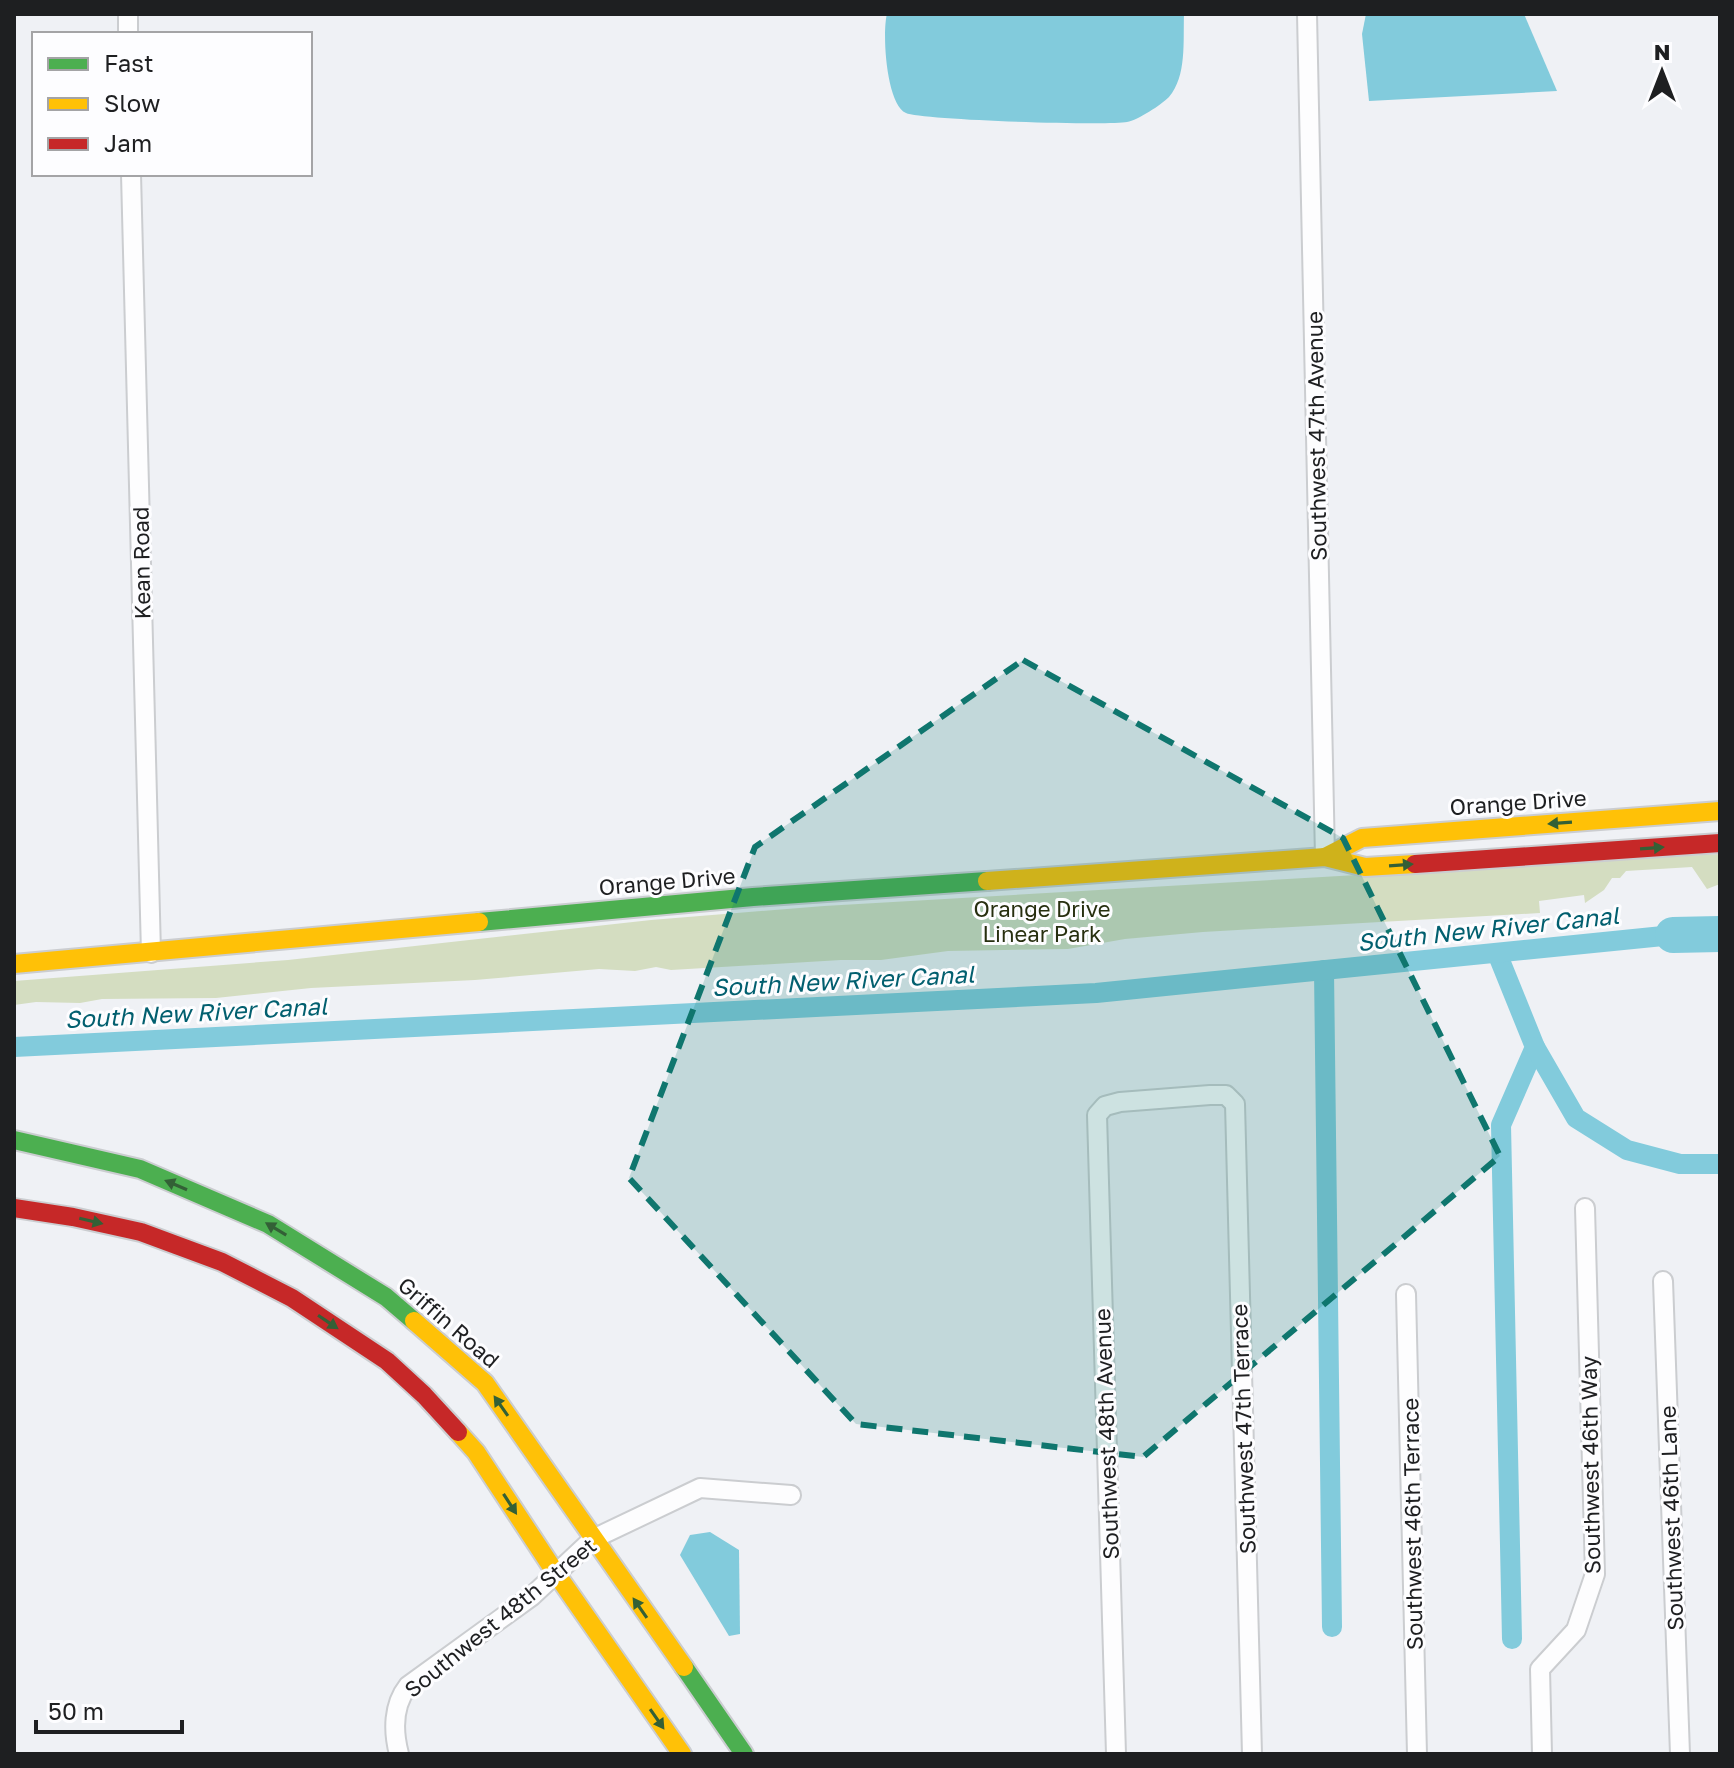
<svg xmlns="http://www.w3.org/2000/svg" width="1734" height="1768" font-family="'Golos Text',sans-serif">
  <style>
    .green { fill: #d4ddc1 }
    .water { fill: #82cbdc }
    .lines { fill: none; stroke-linecap: round; stroke-linejoin: round }
    .canal { stroke: #82cbdc; stroke-width: 20 }
    .river { stroke: #82cbdc; stroke-width: 36 }
    .street-casing { stroke: #cbcdd0; stroke-width: 22 }
    .fast-casing { stroke: #cbcdd0; stroke-width: 22 }
    .slow-casing { stroke: #cbcdd0; stroke-width: 22 }
    .jam-casing { stroke: #cbcdd0; stroke-width: 22 }
    .street { stroke: #fdfdfe; stroke-width: 18 }
    .fast { stroke: #4caf50; stroke-width: 18 }
    .slow { stroke: #ffc107; stroke-width: 18 }
    .jam { stroke: #c62828; stroke-width: 18 }
    .oneway { fill: #336036 }
    .marked { fill: #0f766e; fill-opacity: 0.2; stroke: #0f766e; stroke-width: 6; stroke-dasharray: 16 10; stroke-linejoin: round }
    .labels { text-anchor: middle; dominant-baseline: central; stroke-width: 6; stroke-linejoin: round; paint-order: stroke }
    .street-label { font-size: 22px; fill: #1e1f21; stroke: #fdfdff }
    .park-label { font-size: 22px; fill: #272f0f; stroke: #fdfdff }
    .water-label { font-size: 24px; font-style: italic; fill: #025f6f; stroke: #fdfdff }
  </style>
  <rect width="100%" height="100%" fill="#eff1f5"/>
  <path class="green" d="M1720,854V884L1707,889L1692,867L1626,871L1620,878H1612L1604,890L1585,903L1584,895L1539,901L1540,913L1203,932L1125,939L1068,949L948,951L881,960H841L671,970L656,967L635,971L599,969L475,980L311,988L216,998L102,999L80,1003L36,1002L14,1005V981L288,960L651,920L824,906Z"/>
  <g class="water">
    <path d="M887,14H1184C1183,41 1187,76 1169,97C1161,105 1138,120 1127,122C1108,126 919,120 906,113C886,104 882,32 887,14Z"/>
    <path d="M1366,14H1524L1557,91L1369,101L1362,34Z"/>
    <path d="M710,1532L739,1550L740,1634L729,1636L680,1555L690,1535Z"/>
  </g>
  <g class="lines">
    <g class="canal">
      <path d="M1497,953L1535,1047L1501,1125L1512,1639"/>
      <path d="M1324,970L1332,1627"/>
      <path d="M14,1047L1096,993L1673,935"/>
      <path d="M1535,1047L1576,1118L1627,1150L1680,1164H1720"/>
    </g>
    <path class="river" d="M1673,935L1720,934"/>
    <defs>
      <g id="street">
        <path d="M128,14V34"/>
        <path d="M1307,14L1325,857"/>
        <path d="M131,174L151,953"/>
        <path d="M1663,1281L1680,1754"/>
        <path d="M1406,1294L1417,1754"/>
        <path d="M399,1754C393,1731 393,1705 408,1686L532,1596L593,1539L700,1488L791,1495"/>
        <path d="M1116,1754L1097,1115L1105,1106L1120,1102L1210,1095H1226L1235,1104L1252,1754"/>
        <path d="M1542,1754L1540,1669L1576,1630L1595,1574L1585,1208"/>
      </g>
      <g id="fast">
        <path d="M479,922L753,897L987,881"/>
        <path d="M14,1140L140,1169L268,1224L386,1297L414,1321"/>
        <path d="M684,1667L744,1754"/>
      </g>
      <g id="slow">
        <path d="M1325,857L1362,838L1720,811"/>
        <path d="M987,881L1325,857L1365,867L1415,864"/>
        <path d="M14,964L479,922"/>
        <path d="M414,1321L485,1383L684,1667"/>
        <path d="M458,1432L476,1452L555,1572L682,1754"/>
      </g>
      <g id="jam">
        <path d="M1415,864L1720,843"/>
        <path d="M14,1208L73,1217L141,1232L222,1262L292,1298L387,1361L424,1395L458,1432"/>
      </g>
    </defs>
    <use href="#street" class="street-casing"/>
    <use href="#fast" class="fast-casing"/>
    <use href="#slow" class="slow-casing"/>
    <use href="#jam" class="jam-casing"/>
    <use href="#street" class="street"/>
    <use href="#fast" class="fast"/>
    <use href="#slow" class="slow"/>
    <use href="#jam" class="jam"/>
  </g>
  <defs><path id="oneway-solid" d="M-6-.8H1V-3.2L6.5 0L1 3.2V.8H-6Z" transform="scale(2)"/></defs>
  <g class="oneway">
    <use href="#oneway-solid" transform="translate(1560 823) rotate(176)"/>
    <use href="#oneway-solid" transform="translate(1652 848) rotate(-4)"/>
    <use href="#oneway-solid" transform="translate(1401 865) rotate(-4)"/>
    <use href="#oneway-solid" transform="translate(176 1185) rotate(-157)"/>
    <use href="#oneway-solid" transform="translate(91 1221) rotate(13)"/>
    <use href="#oneway-solid" transform="translate(276 1229) rotate(-149)"/>
    <use href="#oneway-solid" transform="translate(328 1322) rotate(34)"/>
    <use href="#oneway-solid" transform="translate(501 1406) rotate(-125)"/>
    <use href="#oneway-solid" transform="translate(510 1504) rotate(57)"/>
    <use href="#oneway-solid" transform="translate(640 1608) rotate(-125)"/>
    <use href="#oneway-solid" transform="translate(657 1719) rotate(55)"/>
  </g>
  <path class="marked" d="M1023,660L1343,838L1500,1156L1143,1457L856,1424L629,1178L755,847Z"/>
  <g class="labels">
    <g class="street-label">
      <text transform="translate(1316 436) rotate(-91)">Southwest 47th Avenue</text>
      <text transform="translate(141 563) rotate(-91)">Kean Road</text>
      <text transform="translate(1518 802) rotate(-4)">Orange Drive</text>
      <text transform="translate(667 881) rotate(-5)">Orange Drive</text>
      <text transform="translate(449 1322) rotate(41)">Griffin Road</text>
      <text transform="translate(1243 1429) rotate(-92)">Southwest 47th Terrace</text>
      <text transform="translate(1106 1434) rotate(-92)">Southwest 48th Avenue</text>
      <text transform="translate(1590 1465) rotate(-91)">Southwest 46th Way</text>
      <text transform="translate(1671 1518) rotate(-92)">Southwest 46th Lane</text>
      <text transform="translate(1412 1524) rotate(-91)">Southwest 46th Terrace</text>
      <text transform="translate(500 1617) rotate(-39)">Southwest 48th Street</text>
    </g>
    <g class="park-label">
      <text x="1042" y="908">Orange Drive<tspan x="1042" dy="25">Linear Park</tspan></text>
    </g>
    <g class="water-label">
      <text transform="translate(1488 928) rotate(-6)">South New River Canal</text>
      <text transform="translate(843 980) rotate(-3)">South New River Canal</text>
      <text transform="translate(196 1012) rotate(-3)">South New River Canal</text>
    </g>
  </g>
  <rect width="1734" height="1768" fill="none" stroke="#1e1f21" stroke-width="32"/>
  <rect x="32" y="32" width="280" height="144" fill="#fdfdff" stroke="#a4a4a6" stroke-width="2"/>
  <rect x="48" y="58" width="40" height="12" fill="#4caf50" stroke="#a4a4a6" stroke-width="2"/>
  <text x="104" y="72" font-size="24" fill="#1e1f21">Fast</text>
  <rect x="48" y="98" width="40" height="12" fill="#ffc107" stroke="#a4a4a6" stroke-width="2"/>
  <text x="104" y="112" font-size="24" fill="#1e1f21">Slow</text>
  <rect x="48" y="138" width="40" height="12" fill="#c62828" stroke="#a4a4a6" stroke-width="2"/>
  <text x="104" y="152" font-size="24" fill="#1e1f21">Jam</text>
  <g transform="translate(1662 72)" stroke="#fdfdff" stroke-width="6" paint-order="stroke">
  <path d="M0-6L14 30L0 20L-14 30Z" fill="#1e1f21"/>
  <text y="-12" font-size="22" font-weight="bold" text-anchor="middle" fill="#1e1f21">N</text>
  </g>
  <path d="M36 1720v12h146v-12" fill="none" stroke="#1e1f21" stroke-width="4"/>
  <text x="48" y="1720" font-size="24" fill="#1e1f21" stroke="#fdfdff" stroke-width="6" paint-order="stroke">50 m</text>
</svg>
